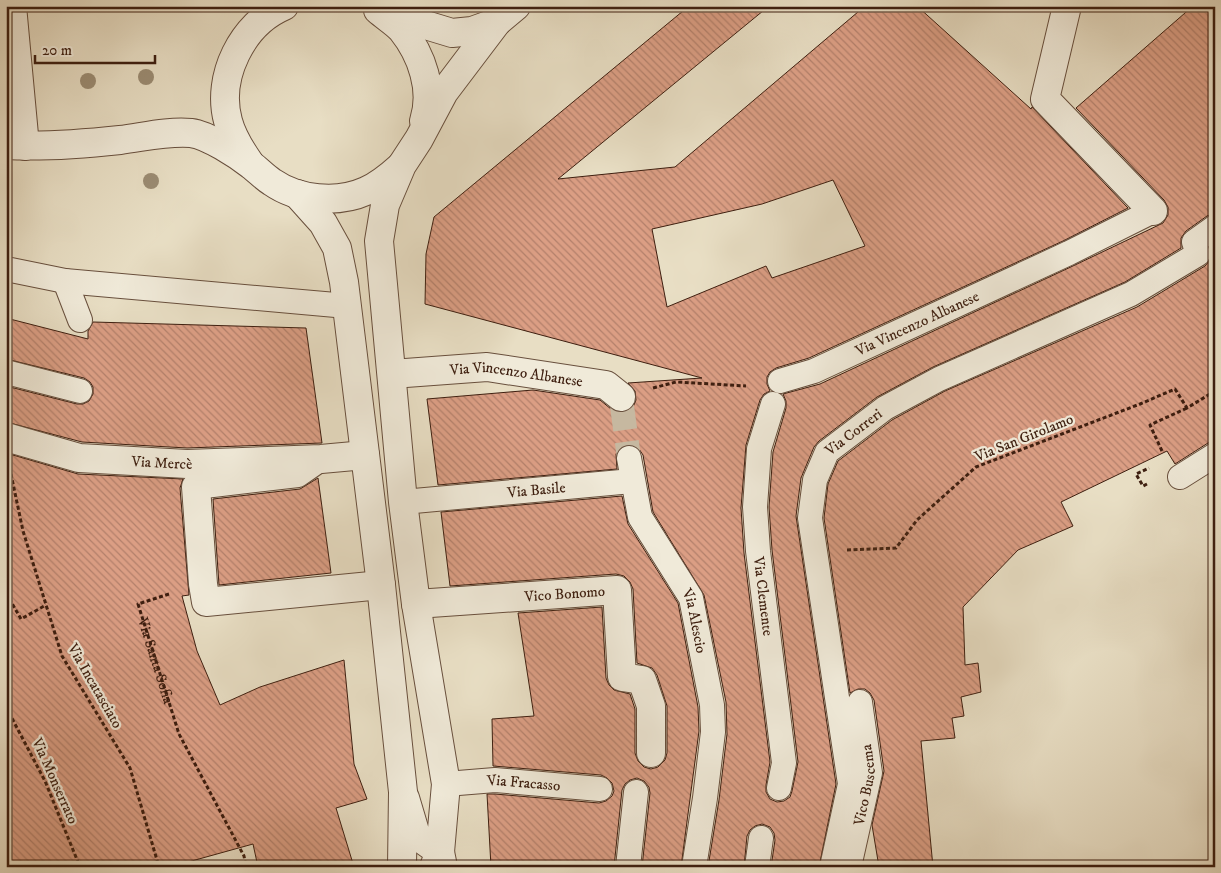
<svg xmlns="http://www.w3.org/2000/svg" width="1221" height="873" font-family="'IM FELL DW Pica',serif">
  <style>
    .building { fill: url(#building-back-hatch); stroke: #3e1f10; fill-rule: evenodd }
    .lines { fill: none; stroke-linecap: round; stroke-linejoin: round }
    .pedestrian-tunnel { stroke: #c6b8a0; stroke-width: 24; stroke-dasharray: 24 12; stroke-linecap: butt }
    .pedestrian-casing { stroke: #684f3d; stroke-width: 26 }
    .minor-casing { stroke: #684f3d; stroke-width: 30 }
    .tertiary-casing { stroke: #684f3d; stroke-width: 30 }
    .path { stroke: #3e1f10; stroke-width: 3; stroke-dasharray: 4 2.5; stroke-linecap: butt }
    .pedestrian { stroke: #f0ead9; stroke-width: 24 }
    .minor { stroke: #f0ead9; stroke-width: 28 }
    .tertiary { stroke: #f0ead9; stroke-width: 28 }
    .tree { fill: #9b8c73 }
    .labels { text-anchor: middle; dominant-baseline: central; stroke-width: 4.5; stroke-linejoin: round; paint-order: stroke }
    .street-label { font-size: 15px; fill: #3e1f10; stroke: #f0ead9 }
  </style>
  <defs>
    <pattern id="building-back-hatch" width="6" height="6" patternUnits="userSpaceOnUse" patternTransform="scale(1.25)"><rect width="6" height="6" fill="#db9e84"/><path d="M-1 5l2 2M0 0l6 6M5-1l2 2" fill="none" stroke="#b3806b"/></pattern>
  </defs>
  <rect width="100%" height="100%" fill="#e8dec4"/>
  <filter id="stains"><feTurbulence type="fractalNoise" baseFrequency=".004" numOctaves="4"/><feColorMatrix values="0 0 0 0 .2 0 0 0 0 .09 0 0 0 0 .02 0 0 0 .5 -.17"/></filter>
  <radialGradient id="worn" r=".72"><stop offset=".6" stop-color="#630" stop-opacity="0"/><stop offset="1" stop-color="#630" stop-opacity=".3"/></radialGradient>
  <g class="building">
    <path d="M689,6H769L558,179L675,167L865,6H917L1031,109L1032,107L1128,208L1063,241L809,358L776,368L770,372L767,377V384L770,391L764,394L760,400L746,445L741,508L744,553L770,762L766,785V792L770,799L777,802L784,801L790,797L792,791L798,762L772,550L769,507L773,452L786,408V401L783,394L820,384L1075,265L1163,223L1168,215V207L1164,200L1076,108L1193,6H1215V213L1207,216L1186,231L1181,238V248L1125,282L933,367L877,397L819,441L814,447L801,478L796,516L836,784L819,867H771L775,840L774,833L770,827L762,824L755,826L750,830L747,836L744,867H708L719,800L727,734L726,702L704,595L653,512L643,455L639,449L634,445L627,444L620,448L616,454L617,469L438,485L427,399L533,390L600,400L611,409L619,412H626L633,407L636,400L635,391L628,383L702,378L425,304L426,254L434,217ZM833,180L865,246L772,278L766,266L667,307L652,229L762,204Z"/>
    <path d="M1210,260L1215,264V441L1208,443L1175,464L1167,451L1061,502L1073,526L1018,550L963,607L965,665L978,663L981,692L961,697L964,716L952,718L955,738L921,741L933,867H879L872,825L884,771L874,700L870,693L865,689H858L850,693L824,518L828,484L838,461L892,420L945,391L1137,307L1205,266Z"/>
    <path d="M6,318L88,339V331L93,322L306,328L322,443L187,448L82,442L6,422V386L77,404H83L89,401L93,394V387L90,382L84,378L6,359Z"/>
    <path d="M6,453L78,474L183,479L180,488L189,595L182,596L197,651L220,705L260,687L344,660L354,764L367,799L336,808L354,867H258L253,844L170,867H6Z"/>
    <path d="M318,478L331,573L219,585L213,499L300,489Z"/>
    <path d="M622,496L628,524L678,603L698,707L699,731L681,867H642L650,793L649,787L644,781L637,778L630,780L625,784L622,790L614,867H491L487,794H495L599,803L606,801L612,796L614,791L612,783L607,778L601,775L493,766L492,719L534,716L518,613L602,607L606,678L609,685L614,690L630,694L635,709V753L638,761L644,767L651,769L658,767L665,760L667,753V706L657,675L652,668L637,663L633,589L630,582L624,576L616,574L450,586L441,512Z"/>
  </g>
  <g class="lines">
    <path class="pedestrian-tunnel" d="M622,406L629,458"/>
    <defs>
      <g id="pedestrian">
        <path d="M6,269L65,281L347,306"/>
        <path d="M65,281L80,320"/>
        <path d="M6,372L80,391"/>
        <path id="s2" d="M780,381L814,371L1069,253L1153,211"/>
        <path id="s3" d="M773,404L759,449L755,507L758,551L784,763L779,788"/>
        <path id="s4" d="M629,458L640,517L691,598L712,705L713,732L705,798L694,867"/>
        <path d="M1180,477L1215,455"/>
        <path d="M196,487L298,475L321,459"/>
        <path id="s5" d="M403,502L632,481"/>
        <path id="s6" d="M446,784L495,780L600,789"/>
        <path d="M628,867L636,792"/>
        <path d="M757,867L761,838"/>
        <path id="s7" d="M832,867L850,784L810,518L815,480L827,452L885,408L939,379L1131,294L1198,254L1194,242L1215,227"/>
        <path id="s8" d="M849,867L870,773L860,702"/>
      </g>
      <g id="minor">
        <path d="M12,6L25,146"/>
        <path d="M1067,6L1045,99L1153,211"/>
        <path id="s9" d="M392,374L487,367L606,385L621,397"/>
        <path id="s10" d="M6,437L79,458L187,464L321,459L365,455"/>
        <path d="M196,487L203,584L206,602L381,585"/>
        <path id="s11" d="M416,604L617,590L622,677L642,680L651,706V753"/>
        <path d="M405,798L416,835L440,852L443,867"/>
      </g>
      <g id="tertiary">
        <path d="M378,10C386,17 396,23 402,30C422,55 434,90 424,121"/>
        <path d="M386,13L452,33L472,31L497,22"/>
        <path d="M6,145C43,147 83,144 120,140C144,137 167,131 191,133C208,135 238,155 251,165C258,170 264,177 272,182C298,200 337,204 366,191C379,185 389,177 400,167"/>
        <path d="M249,162C240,149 232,136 228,121C216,77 242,24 284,6"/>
        <path d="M297,194L323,223L337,248L344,282L381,585L403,792L402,867"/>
        <path d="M434,867L440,852L446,784L416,604L403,502L379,241L385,205L402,165L419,139L444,92L497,22L516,6"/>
      </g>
    </defs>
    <use href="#pedestrian" class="pedestrian-casing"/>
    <use href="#minor" class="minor-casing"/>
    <use href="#tertiary" class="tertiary-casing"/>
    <g class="path">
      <path d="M653,388L676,382L746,386"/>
      <path d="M1162,451L1150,425L1187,408"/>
      <path d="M11,474L23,531L62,656L130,768L159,867"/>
      <path d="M1147,484L1143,486L1136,474L1149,468"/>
      <path d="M847,550L896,548L917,520L976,467L1140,404L1175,389L1187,408L1215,391"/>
      <path d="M6,593L21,619L46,605"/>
      <path id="s1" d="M169,594L138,604L179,734L244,856L246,867"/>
      <path d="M6,707L45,781L80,867"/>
    </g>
    <use href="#pedestrian" class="pedestrian"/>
    <use href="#minor" class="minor"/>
    <use href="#tertiary" class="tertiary"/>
  </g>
  <g class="tree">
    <circle cx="146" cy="77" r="8"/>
    <circle cx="88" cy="81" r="8"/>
    <circle cx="151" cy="181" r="8"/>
  </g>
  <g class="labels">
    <g class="street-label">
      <text stroke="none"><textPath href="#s2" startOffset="149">Via Vincenzo Albanese</textPath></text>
      <text stroke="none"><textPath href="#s9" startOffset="125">Via Vincenzo Albanese</textPath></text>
      <text stroke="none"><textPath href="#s7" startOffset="456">Via Correri</textPath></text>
      <text transform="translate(1024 438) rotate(-22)">Via San Girolamo</text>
      <text stroke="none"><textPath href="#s10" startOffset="159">Via Mercè</textPath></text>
      <text stroke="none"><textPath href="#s5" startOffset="134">Via Basile</textPath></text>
      <text stroke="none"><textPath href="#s11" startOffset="149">Vico Bonomo</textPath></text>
      <text stroke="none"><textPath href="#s3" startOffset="195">Via Clemente</textPath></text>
      <text stroke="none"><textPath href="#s4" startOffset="179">Via Alescio</textPath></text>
      <text stroke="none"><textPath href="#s1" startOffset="92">Via Santa Sofia</textPath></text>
      <text transform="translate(95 686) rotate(60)">Via Incatasciato</text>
      <text transform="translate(55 781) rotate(66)">Via Monserrato</text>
      <text stroke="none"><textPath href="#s6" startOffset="78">Via Fracasso</textPath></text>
      <text stroke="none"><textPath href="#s8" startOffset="84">Vico Buscema</textPath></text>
    </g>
  </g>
  <rect width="1221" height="873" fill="none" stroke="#e8dec4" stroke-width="25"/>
  <rect x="8" y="8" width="1206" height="858" fill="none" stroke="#3e1f10" stroke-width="2.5"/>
  <rect x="12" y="12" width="1196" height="848" fill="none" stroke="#3e1f10"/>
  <path d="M35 55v8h120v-8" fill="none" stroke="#3e1f10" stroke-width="2.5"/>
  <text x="42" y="55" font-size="15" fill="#3e1f10" stroke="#f0ead9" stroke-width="4" paint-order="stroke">20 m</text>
  <rect width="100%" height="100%" filter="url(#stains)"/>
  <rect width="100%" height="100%" fill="url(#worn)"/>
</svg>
